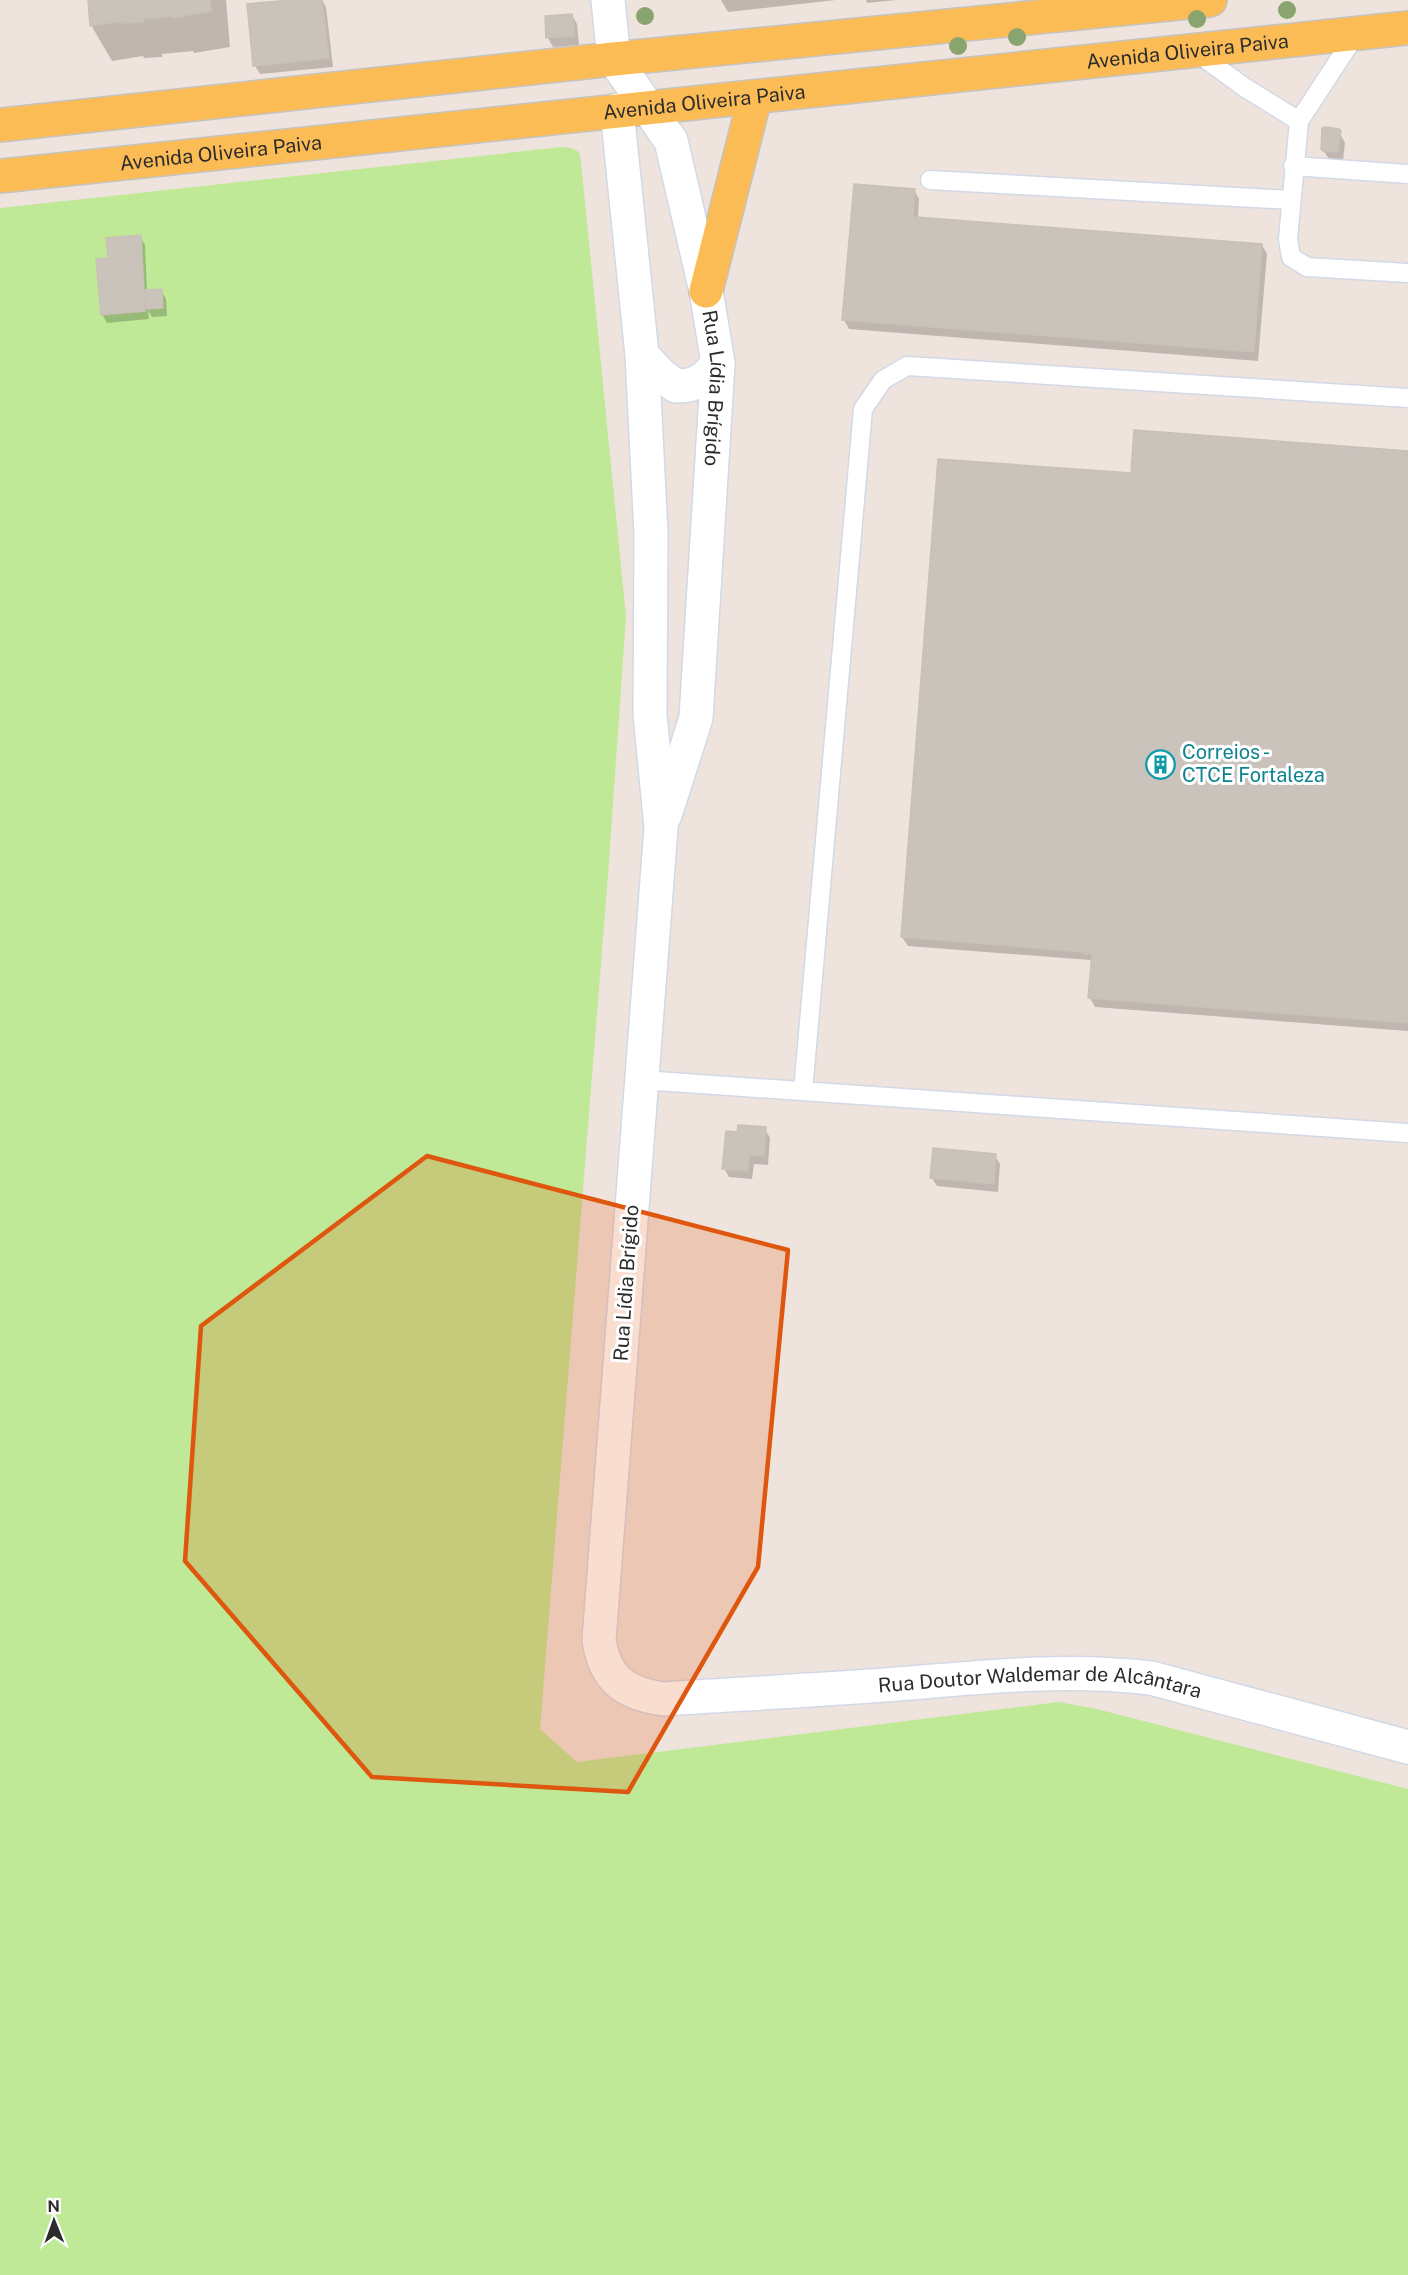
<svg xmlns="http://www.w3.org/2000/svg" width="1408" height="2275" font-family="'Public Sans',sans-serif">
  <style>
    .green { fill: #bfe996 }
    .shadow { fill: #0003 }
    .building { fill: #c9c3bc; stroke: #cac0b6; stroke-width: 1.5 }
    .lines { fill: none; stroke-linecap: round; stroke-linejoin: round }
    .service-casing { stroke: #d2d9e6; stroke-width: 21 }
    .tertiary-casing { stroke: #d2d9e6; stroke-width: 36 }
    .primary-casing { stroke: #c4c4c4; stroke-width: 36 }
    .service { stroke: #fff; stroke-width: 18 }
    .tertiary { stroke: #fff; stroke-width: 33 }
    .primary { stroke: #fcbc55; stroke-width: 33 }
    .tree { fill: #89a46e }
    .marked { fill: #df570e; fill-opacity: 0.2; stroke: #df570e; stroke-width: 4.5; stroke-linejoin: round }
    .labels { text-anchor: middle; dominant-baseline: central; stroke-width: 6; stroke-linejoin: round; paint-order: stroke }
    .street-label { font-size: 20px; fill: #2c2c2c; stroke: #fff }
    .culture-label { font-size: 20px; fill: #0d838f; stroke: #fff; text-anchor: start }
  </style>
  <rect width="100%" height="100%" fill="#efe4dd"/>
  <path class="green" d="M562,147L571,148L579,152L581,161L626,617L608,876L540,1729L577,1762L1059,1702L1097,1709L1408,1789V2275H0V208Z"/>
  <g class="shadow">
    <path d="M89,0H226L230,47L194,53L193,51L162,54V57L144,58L143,56L112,61L91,25Z"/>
    <path d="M305,0H322L326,7L333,67L260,74L255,66Z"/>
    <path d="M721,0H836L728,12Z"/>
    <path d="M866,0H897L867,3Z"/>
    <path d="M572,15L577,24L579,45L553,47L548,38L546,17Z"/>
    <path d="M1338,130L1345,143L1343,160H1330L1322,149Z"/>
    <path d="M914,190L919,199L918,218L1262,245L1267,254L1258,361L849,329L844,320Z"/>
    <path d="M140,237L145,245L147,291L161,290L166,299L167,316L152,317L148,310L149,319L107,323L102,314L109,259Z"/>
    <path d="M1408,453V1031L1095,1007L1090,998L1093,962L1090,960L908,946L902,937L1132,475Z"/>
    <path d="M765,1129L770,1138L768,1165L754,1164L752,1179L729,1177L724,1168L739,1134Z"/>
    <path d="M995,1156L1000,1164L998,1192L937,1186L932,1178Z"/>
  </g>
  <g class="building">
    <path d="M88,0H210L211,11L172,18L171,16L143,19V22L122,23V21L90,26Z"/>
    <path d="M290,0H322L329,58L253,66L247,4Z"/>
    <path d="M572,14L575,36L546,38L545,16Z"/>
    <path d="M1326,127L1339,129L1341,131L1338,152L1323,151L1321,149L1322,128Z"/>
    <path d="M854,184L915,189L913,216L917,217L1262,244L1254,352L842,320Z"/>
    <path d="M141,235L145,311L101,315L96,259L108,258L106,238Z"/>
    <path d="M162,289L163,308L146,309L144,290Z"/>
    <path d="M1134,430L1408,451V1023L1088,998L1092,954H1084V952L901,937L938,459L1131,473Z"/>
    <path d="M738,1125L766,1127L764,1156L749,1155L748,1171L722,1169L726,1131L737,1132Z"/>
    <path d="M933,1148L996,1154L994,1184L930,1178Z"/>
  </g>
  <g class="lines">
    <defs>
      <g id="service">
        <path d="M1356,34L1299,121L1288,239L1291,257L1307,267L1408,273"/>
        <path d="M1196,52L1244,87L1299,121"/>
        <path d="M1293,166L1408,174"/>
        <path d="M930,180L1291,200"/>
        <path d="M642,1080L1408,1133"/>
        <path d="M803,1091L863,409L883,380L907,366L1408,398"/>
      </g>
      <g id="tertiary">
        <path id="s1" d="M608,0L614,59L671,141L706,291L718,363L696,718L665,815"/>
        <path id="s2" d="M617,110L642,355L651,533L650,714L661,828L599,1640C605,1680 626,1694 664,1699C742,1694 819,1690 897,1684C984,1677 1063,1668 1151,1678L1408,1747"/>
        <path d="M642,355L662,376L676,386C697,386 706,379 718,363"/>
      </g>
      <g id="primary">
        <path d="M0,125L614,59L1210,0"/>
        <path id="s3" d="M0,176L1408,28"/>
        <path d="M706,291L755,97"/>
      </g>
    </defs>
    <use href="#service" class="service-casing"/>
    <use href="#tertiary" class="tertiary-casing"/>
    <use href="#primary" class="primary-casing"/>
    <use href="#service" class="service"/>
    <use href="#tertiary" class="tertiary"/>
    <use href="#primary" class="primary"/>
  </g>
  <g class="tree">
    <circle cx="1287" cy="10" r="9"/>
    <circle cx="645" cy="16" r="9"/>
    <circle cx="1197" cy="19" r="9"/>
    <circle cx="1017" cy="37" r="9"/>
    <circle cx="958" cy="46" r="9"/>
  </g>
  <path class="marked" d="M427,1156L788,1250L758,1567L628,1792L372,1777L185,1561L201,1326Z"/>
  <defs>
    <symbol id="building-ring" viewBox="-11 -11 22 22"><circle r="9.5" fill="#fff" stroke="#0f9aa8" stroke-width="1.5"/><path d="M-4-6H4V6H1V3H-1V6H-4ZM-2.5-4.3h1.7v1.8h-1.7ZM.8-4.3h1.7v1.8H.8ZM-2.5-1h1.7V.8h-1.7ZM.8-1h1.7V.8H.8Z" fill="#0f9aa8"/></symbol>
  </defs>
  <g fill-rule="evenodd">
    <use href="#building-ring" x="1144" y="748" width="33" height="33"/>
  </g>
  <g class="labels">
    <g class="street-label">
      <text stroke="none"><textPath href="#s3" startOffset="1194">Avenida Oliveira Paiva</textPath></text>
      <text stroke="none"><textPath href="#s3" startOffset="708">Avenida Oliveira Paiva</textPath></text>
      <text stroke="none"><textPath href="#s3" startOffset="222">Avenida Oliveira Paiva</textPath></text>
      <text stroke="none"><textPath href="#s1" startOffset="411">Rua Lídia Brígido</textPath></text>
      <text transform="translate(626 1283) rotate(-86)">Rua Lídia Brígido</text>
      <text stroke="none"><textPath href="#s2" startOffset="2008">Rua Doutor Waldemar de Alcântara</textPath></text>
    </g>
    <g class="culture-label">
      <text x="1182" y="752">Correios -<tspan x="1182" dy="23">CTCE Fortaleza</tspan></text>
    </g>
  </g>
  <g transform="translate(54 2221) rotate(359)" stroke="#ffffff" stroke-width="4.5" paint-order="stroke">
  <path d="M0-4.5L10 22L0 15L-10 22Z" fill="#2c2c2c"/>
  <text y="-9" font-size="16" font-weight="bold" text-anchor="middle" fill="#2c2c2c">N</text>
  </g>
</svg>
